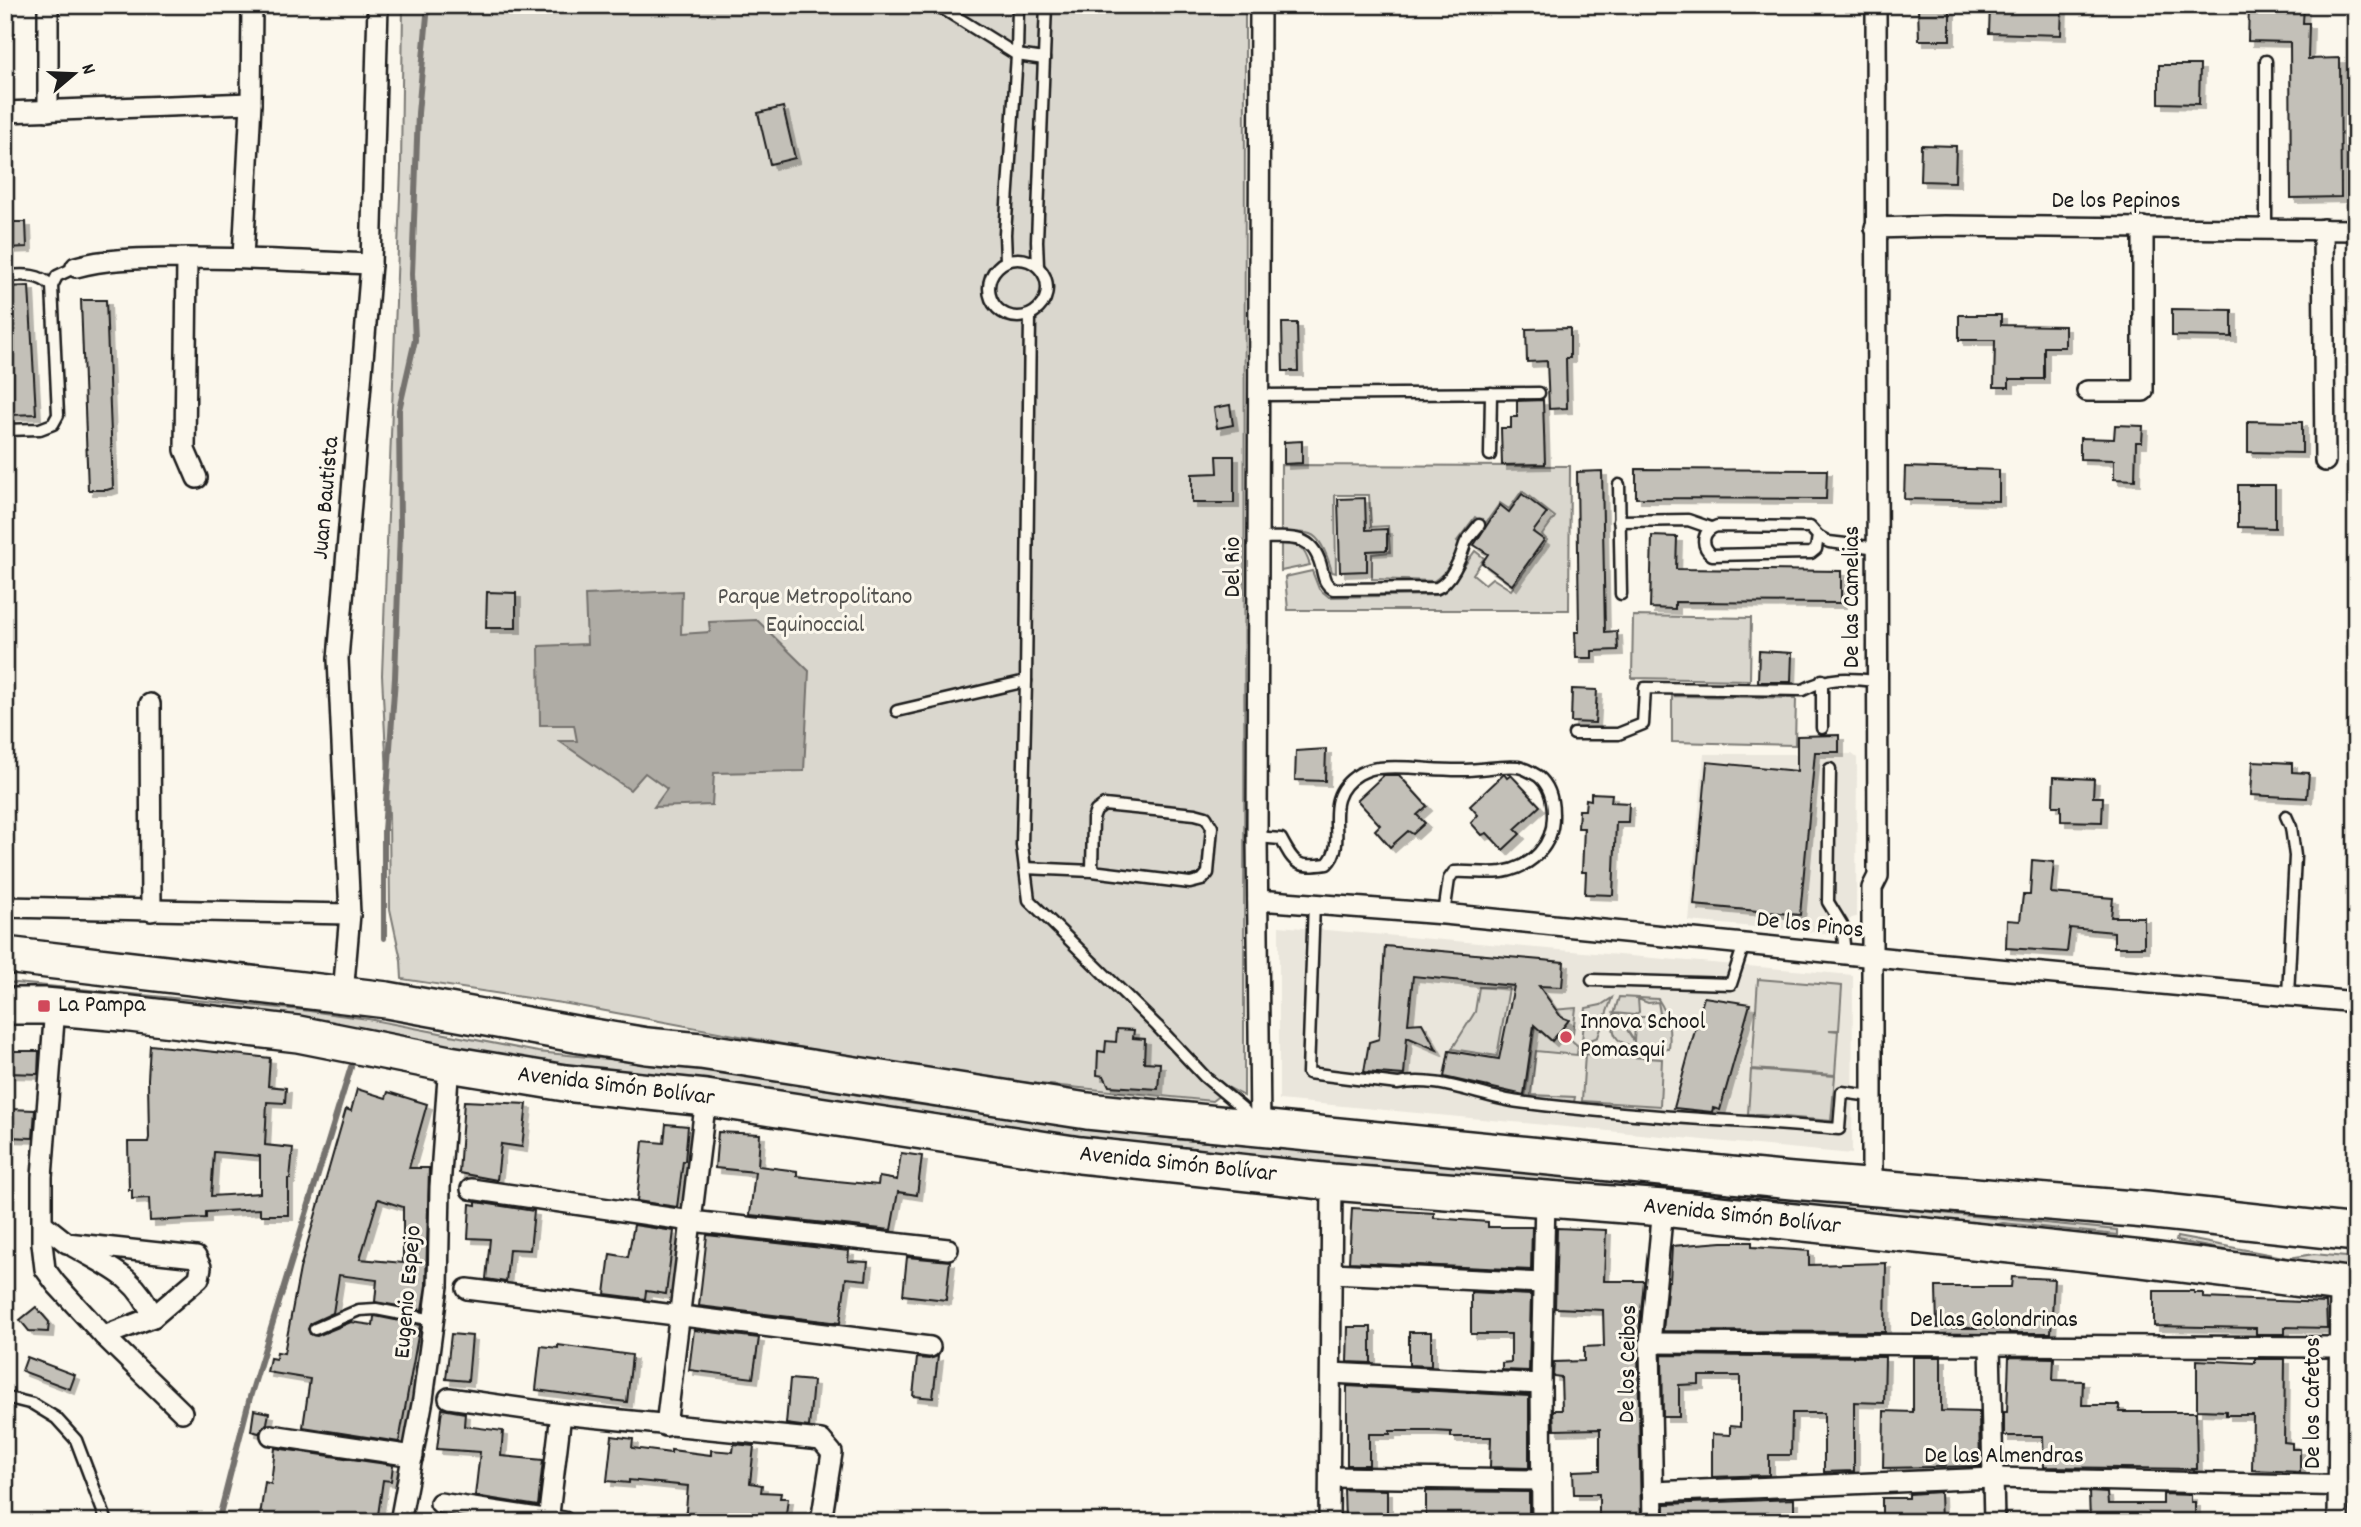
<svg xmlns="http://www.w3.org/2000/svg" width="2361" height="1527" font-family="Dekko,sans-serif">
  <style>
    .built { fill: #eae6dc }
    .green { fill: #dad7ce; stroke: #7b7a75; stroke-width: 2; fill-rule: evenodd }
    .water { fill: #afaca5; stroke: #74726e; stroke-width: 2 }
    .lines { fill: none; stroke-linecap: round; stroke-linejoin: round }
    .stream { stroke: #74726e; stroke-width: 6 }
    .building { fill: #c3c0b8; stroke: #1c1c1c; stroke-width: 2; fill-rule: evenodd; filter: url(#shadow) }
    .lane-casing { stroke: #1c1c1c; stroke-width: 15 }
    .street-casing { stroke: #1c1c1c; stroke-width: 24 }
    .highway-casing { stroke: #1c1c1c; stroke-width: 40 }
    .lane { stroke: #fbf7ec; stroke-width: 10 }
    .street { stroke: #fbf7ec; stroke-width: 19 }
    .highway { stroke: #fbf7ec; stroke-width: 35 }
    .poi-dot { fill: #d1495b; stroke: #fbf7ec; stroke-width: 2.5 }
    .labels { text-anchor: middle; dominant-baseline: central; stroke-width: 6; stroke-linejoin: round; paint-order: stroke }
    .street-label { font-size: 24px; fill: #1c1c1c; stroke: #fbf7ec }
    .park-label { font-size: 24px; fill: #555451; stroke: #fbf7ec }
    .poi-label { font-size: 24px; fill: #1c1c1c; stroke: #fbf7ec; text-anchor: start }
  </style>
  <defs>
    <filter id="shadow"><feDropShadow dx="5" dy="5" stdDeviation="0" flood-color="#0004"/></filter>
  </defs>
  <rect width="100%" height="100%" fill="#fbf7ec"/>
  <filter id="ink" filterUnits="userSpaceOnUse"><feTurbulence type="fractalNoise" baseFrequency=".0143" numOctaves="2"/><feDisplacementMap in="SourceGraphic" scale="14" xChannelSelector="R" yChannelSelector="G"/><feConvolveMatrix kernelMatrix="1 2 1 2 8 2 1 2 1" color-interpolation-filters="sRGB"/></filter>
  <g filter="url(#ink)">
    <g class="built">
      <path d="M1704,754H1852L1857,758L1856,917L1852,918L1832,934L1689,921Z"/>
      <path d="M1279,926L1853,975L1852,1154L1279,1100Z"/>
    </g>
    <g class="green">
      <path d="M403,5H1245L1244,1096L1229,1088L1212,1101L1020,1082L890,1064L568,1004L402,979L401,960L390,909L389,814L382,675L401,169Z"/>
      <path d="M1281,465L1570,466L1569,610H1288L1285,577L1312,571L1319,589L1329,597L1438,595L1446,591L1475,551L1484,558L1473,574L1485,584L1492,578L1511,590L1547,540L1542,535L1555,517L1522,491L1509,509L1500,503L1485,524L1475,517L1457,541L1460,543C1455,557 1447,572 1434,581L1372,579V554L1390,552L1388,526L1371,527L1369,495H1335L1336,573L1332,572C1329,561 1322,538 1310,534C1301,531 1290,533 1281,532Z"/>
      <path d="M1281,544C1301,546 1303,545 1310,565L1281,571Z"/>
      <path d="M1633,616L1751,618L1750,680L1632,678Z"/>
      <path d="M1672,696L1796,698L1795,745L1672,742Z"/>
      <path d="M1758,979L1842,986L1839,1030H1829L1838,1031L1835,1075L1752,1069Z"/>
      <path d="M5,982L302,1010L368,1019L538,1052L737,1072L885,1100L1183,1140L1658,1182L1785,1198L2117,1230V1235L2003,1223L1977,1229L1182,1153L495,1057L365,1030L5,993Z"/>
      <path d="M1479,987L1509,988L1497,1056L1452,1049L1475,1012Z"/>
      <path d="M1619,997L1658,999C1669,1015 1671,1031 1669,1049C1626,1045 1601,1051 1619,997ZM1638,999L1648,1003L1658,1002L1660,1013L1665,1020L1653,1017H1640L1635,1026L1634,1041L1626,1028L1614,1013L1634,1015L1639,1012Z"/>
      <path d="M1612,998L1598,1037L1588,1041L1582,1040L1586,1008L1601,1005Z"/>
      <path d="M1576,1008L1573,1033L1570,1039L1578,1046L1577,1055L1536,1051L1531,1095L1575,1097L1574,1102L1525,1098L1536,1018L1552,1010Z"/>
      <path d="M1585,1054L1662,1059L1660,1106L1582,1101Z"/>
      <path d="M1751,1070L1835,1076L1831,1121L1748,1114Z"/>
      <path d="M2177,1237L2289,1258L2314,1254L2356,1258V1270L2289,1262L2176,1241Z"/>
    </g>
    <path class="water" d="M682,591L681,634L710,632L709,622L757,620L809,671L804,771L714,773L712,805L654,807L667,789L645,773L630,790L559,741H577L574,725H540L539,646L587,644L585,595Z"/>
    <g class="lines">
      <g class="stream">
        <path d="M384,938V831L395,678L400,530L399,410L415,340L412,274L418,113L428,5"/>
        <path d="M218,1522L250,1397L351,1067"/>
      </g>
    </g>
    <g class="building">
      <path d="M1990,5H2062L2061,35L1989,33Z"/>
      <path d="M2249,5H2304L2303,23H2309L2308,59L2340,58L2341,197L2291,198L2290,42L2248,41Z"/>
      <path d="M1918,6H1950V40H1919Z"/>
      <path d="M2159,65H2200L2199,104L2159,103Z"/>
      <path d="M783,107L795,158L770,164L758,113Z"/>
      <path d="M1921,145L1956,146L1955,182L1920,181Z"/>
      <path d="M5,222H26L27,247L5,248Z"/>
      <path d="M29,286L36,414L11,415L5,287Z"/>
      <path d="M81,300H106L113,488L107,490H88Z"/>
      <path d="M2172,309L2232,310V337L2172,336Z"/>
      <path d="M1959,315H2001V325L2065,326V347H2044V379H2009V387H1994L1995,340H1959Z"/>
      <path d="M1282,323H1297L1298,371H1283Z"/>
      <path d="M1570,328V358H1566L1567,408L1549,409L1547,361L1527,362L1526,329Z"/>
      <path d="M1543,400L1545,464L1502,465L1501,428H1511V417H1517V401Z"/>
      <path d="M1230,405L1233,425L1217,428L1214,408Z"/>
      <path d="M2248,421L2302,422V453L2248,452Z"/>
      <path d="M2115,425L2143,426L2142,442H2136L2135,480L2114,479V460L2080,459V438L2114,439Z"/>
      <path d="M1302,441V463L1284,464V442Z"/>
      <path d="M1217,456H1234V503H1192V474L1218,473Z"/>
      <path d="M1905,467L1999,470V501L1904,499Z"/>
      <path d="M1636,469L1827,470L1826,499L1636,498Z"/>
      <path d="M1602,471L1605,632L1617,631L1618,650L1592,651V658H1576L1575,632H1579L1577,472Z"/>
      <path d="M2238,485H2275V528L2238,527Z"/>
      <path d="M1522,494L1547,513L1533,532L1544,540L1512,585L1482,563L1488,554L1474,545L1500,505L1509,512Z"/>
      <path d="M1365,498L1366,530L1387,529V550L1367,551V571L1340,572L1338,499Z"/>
      <path d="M1652,536L1677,537L1676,569L1841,571V603L1675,602V609L1650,608Z"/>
      <path d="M487,592L516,593V628H486Z"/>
      <path d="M1759,651L1792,653L1791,682H1758Z"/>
      <path d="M1572,689L1597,690L1595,723L1571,722Z"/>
      <path d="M1839,735V752H1815L1800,915L1694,905L1707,762L1797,771V736Z"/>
      <path d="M1326,749L1325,781L1295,780L1296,751Z"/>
      <path d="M2253,761L2292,763V772L2309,773L2307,798L2251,795Z"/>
      <path d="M1504,774L1507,778L1511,775L1540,806L1515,829L1520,834L1503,850L1487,833L1482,835L1471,823L1478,815L1470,806Z"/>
      <path d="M1384,775H1399L1427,806L1417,815L1425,823L1413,834L1408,831L1390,847L1375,830L1380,825L1357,800Z"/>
      <path d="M2054,777L2094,779L2093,797H2103L2102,822L2061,821V806H2053Z"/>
      <path d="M1591,793L1612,794L1611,802L1629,803L1628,822H1616L1613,895L1585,894L1586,872H1582L1584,828H1578L1579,810H1585L1586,799L1591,800Z"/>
      <path d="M2032,860L2054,862L2051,893L2113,898L2111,917H2144V947H2114V932L2070,928L2067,952L2006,948L2007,920L2020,921L2023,895H2030Z"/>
      <path d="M1385,946L1564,962L1562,987L1539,986L1561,1017L1569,1020L1552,1041L1534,1025L1524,1095L1444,1077L1449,1051L1499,1059L1514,986L1413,976L1408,1024L1422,1023L1437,1050L1407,1037L1404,1075L1364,1072L1369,1042L1379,1039Z"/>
      <path d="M1704,997L1750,1004L1720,1110L1713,1108L1712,1112L1674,1108Z"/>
      <path d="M1117,1029L1134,1030L1133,1038L1145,1039L1144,1062L1160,1063L1158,1089L1109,1086L1104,1076L1097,1075L1098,1051L1105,1052L1106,1041L1116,1042Z"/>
      <path d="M150,1045L270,1058L268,1086L286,1088L285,1103L267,1102L265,1145L293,1148L290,1179H288V1215H260V1209L206,1212V1218L150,1221L149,1198L132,1199V1190H129L128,1142H148L149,1138L148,1079ZM214,1152L260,1156V1193L211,1196Z"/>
      <path d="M8,1051H39L38,1074L7,1073Z"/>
      <path d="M357,1089L386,1098L388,1092L427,1104L409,1168H429L426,1285L422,1310L375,1302L377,1280L339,1275L333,1313L311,1323L308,1329L310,1334L317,1336L351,1322L373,1325L374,1317L375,1316L420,1325L399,1442L303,1427L310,1379L267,1372L270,1358L276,1359L277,1352L284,1353L300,1269L346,1109L351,1111ZM378,1199L403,1207V1263L360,1259Z"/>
      <path d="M464,1101L527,1104L522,1147L501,1144L497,1180L459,1173Z"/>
      <path d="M8,1109L35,1110L33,1138L7,1137Z"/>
      <path d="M666,1124L688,1126L685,1161H683L677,1207L637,1201L643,1141L664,1143Z"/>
      <path d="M718,1132L760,1134L758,1166L797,1171V1176L837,1181L878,1185L879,1177L897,1180L901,1153L922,1156L917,1195L898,1192L891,1230L750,1215L755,1172L715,1168Z"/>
      <path d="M476,1202L534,1211L530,1250L509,1249L506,1282L486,1279L490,1239L468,1238L470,1204L476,1205Z"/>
      <path d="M1352,1208L1434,1213V1218L1488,1222V1227H1532L1531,1270L1349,1262Z"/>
      <path d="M634,1225L674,1231L666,1294L646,1291L645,1299L605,1294L610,1254L628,1257Z"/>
      <path d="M1557,1228L1606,1230L1604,1281H1644L1638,1343L1641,1522H1599V1494H1574L1573,1471L1600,1470V1429L1554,1430L1553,1410H1562L1561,1377L1553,1376L1554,1362L1584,1361V1347L1604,1346L1603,1310L1555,1308Z"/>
      <path d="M707,1235L849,1251L848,1261L868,1262L866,1280L846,1278L840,1323L699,1306Z"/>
      <path d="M1722,1242H1752V1247L1809,1251V1265L1886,1263L1885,1332L1663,1331L1668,1281H1670L1672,1246Z"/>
      <path d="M907,1257L950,1261L946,1300L903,1295Z"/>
      <path d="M2012,1277L2054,1279L2051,1333H2009V1328H1937L1936,1287H2011Z"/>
      <path d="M2154,1291H2194V1293H2203V1298L2326,1303L2327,1328L2285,1327V1334H2256V1328L2154,1326Z"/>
      <path d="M1471,1292L1531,1295L1529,1371L1502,1370V1363L1511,1362V1334H1471Z"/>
      <path d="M36,1307L49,1322L48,1332L29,1331L20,1320Z"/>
      <path d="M1348,1327H1371V1363L1347,1362Z"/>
      <path d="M694,1330L759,1338L753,1378L689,1370Z"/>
      <path d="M1409,1332H1431V1366L1409,1365Z"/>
      <path d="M451,1334L472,1336L468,1381L446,1379Z"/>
      <path d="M558,1345L632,1355L627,1402L536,1390L541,1346L558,1348Z"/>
      <path d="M1662,1355L1885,1357L1884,1403L1854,1402V1471L1824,1472V1413H1792L1791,1455H1769V1475L1712,1477V1434L1730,1435V1426L1740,1427V1376H1699V1384L1679,1385V1417H1663Z"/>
      <path d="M938,1356L933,1398L913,1396L917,1358L929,1359Z"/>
      <path d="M27,1357L75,1375L70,1389L22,1371Z"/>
      <path d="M1913,1357H1941V1411L1979,1412L1980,1466L1883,1468L1884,1411L1913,1412Z"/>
      <path d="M2009,1357L2054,1358L2053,1380L2083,1381L2082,1405H2119L2120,1412H2196L2197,1469L2044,1467L2043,1436H2004V1412H2007Z"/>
      <path d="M2255,1359H2285L2284,1442L2292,1443V1449H2300V1472L2252,1470L2253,1415H2226V1411L2197,1410V1360L2255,1363Z"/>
      <path d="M790,1379L813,1381L809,1427L786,1424Z"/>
      <path d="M1347,1386L1529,1396V1468L1490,1467L1491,1437H1451V1432L1432,1431H1390V1434H1369V1465H1347Z"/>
      <path d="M442,1409L465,1413L464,1426L503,1431L501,1456L543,1460L538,1506L475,1496L480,1452L437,1449Z"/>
      <path d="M254,1410L269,1413L267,1423L259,1433L251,1431Z"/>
      <path d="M612,1436L633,1439L632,1448L671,1453V1450L711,1455V1450L733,1452L734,1444L754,1446L750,1483L762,1485L761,1492L781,1493L780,1498H788L785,1522H685L688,1486L629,1480V1483L607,1481Z"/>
      <path d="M275,1448L393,1465L391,1481L383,1480L377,1522H259L265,1482L271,1484Z"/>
      <path d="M1344,1489L1387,1490V1522H1345Z"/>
      <path d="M1426,1491L1529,1492V1522H1426Z"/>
      <path d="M1940,1492L1941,1522H1882V1498H1909V1494Z"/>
      <path d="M2089,1492L2107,1493L2108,1504H2163V1494L2191,1495V1502H2195V1522L2090,1521Z"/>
      <path d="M1794,1499V1522H1665V1504Z"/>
    </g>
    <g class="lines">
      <defs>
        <g id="lane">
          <path d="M937,5L1017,55L1044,59"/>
          <path d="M2266,227V61"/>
          <circle cx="1018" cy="288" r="29"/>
          <path d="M1006,260L1005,234L1017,55L1018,5"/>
          <path d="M1038,266L1037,241L1046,5"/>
          <path d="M5,276C24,275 38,273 52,286"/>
          <path d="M1030,315L1026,681L1022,845L1029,900L1157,1026L1205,1077L1241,1107L1245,1111V1120"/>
          <path d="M1258,395L1539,393"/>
          <path d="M5,430L40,429L53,424L58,415L52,286L57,276L76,267"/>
          <path d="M1490,455L1491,393"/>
          <path d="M1619,485L1621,594"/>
          <path d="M1619,521L1688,520L1711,528"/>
          <path d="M1717,526L1810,527L1818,536L1816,549L1811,553L1712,555C1700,545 1702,531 1717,526Z"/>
          <path d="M1818,536L1829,542L1878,548"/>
          <path d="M1259,538C1291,538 1314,532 1322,570C1324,579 1325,584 1333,589L1437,588C1451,582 1461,558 1465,544C1467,538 1475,531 1479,525"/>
          <path d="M897,711L1026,681"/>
          <path d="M1822,728V680"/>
          <path d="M1574,734H1618L1643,724L1645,688L1803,690C1829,676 1849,678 1877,681"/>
          <path d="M1830,769L1828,902L1842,925L1845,954"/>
          <path d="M2286,816L2291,827L2295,856L2288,995"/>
          <path d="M1257,837L1281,839C1295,865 1297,868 1327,864C1351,840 1316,800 1359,774C1365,771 1373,768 1379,768C1407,765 1436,771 1465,770C1482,770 1502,765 1518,767C1524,768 1533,773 1538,776C1549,785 1553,800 1553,814C1554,845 1532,867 1502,872C1486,874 1469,871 1454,872L1449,879L1444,914"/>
          <path d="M1025,868L1092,871L1190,883L1202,880L1208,873L1212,827L1206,817L1195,814L1104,805L1096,811L1093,819L1092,871"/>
          <path d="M1314,903L1308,1073L1398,1084C1437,1075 1480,1097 1519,1102C1625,1116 1733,1120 1839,1129L1842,1092L1871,1096"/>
          <path d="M1592,980L1731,984L1744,944"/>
          <path d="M315,1329L359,1310L376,1309L433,1320"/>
          <path d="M5,1397L33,1404L56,1418L76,1440L107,1522"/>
        </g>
        <g id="street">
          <path d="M48,5V111"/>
          <path d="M1260,5L1257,837L1260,1129"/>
          <path d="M5,112L251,103"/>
          <path d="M1875,228L1944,226L2356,230"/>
          <path d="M2323,229L2325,461"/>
          <path d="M187,258L185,450L197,478"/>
          <path d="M243,258L251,103L252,5"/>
          <path d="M76,267C113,257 150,259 188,258C249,258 310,261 371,264"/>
          <path d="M2087,391H2143V227"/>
          <path d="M150,704L151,911"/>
          <path d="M1258,900L1444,914L1945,964L2356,1002"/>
          <path d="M5,907L350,914"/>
          <path d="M343,994L350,914L338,659L371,264L378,5"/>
          <path d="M55,1007L42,1177V1243L45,1269L56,1284L104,1336L182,1412"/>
          <path d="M1872,1187V888L1878,876L1876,5"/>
          <path d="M471,1189L691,1221L948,1249"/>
          <path d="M43,1224L67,1243L196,1257L201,1267L199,1278L153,1317L104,1336"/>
          <path d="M74,1247C110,1268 137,1277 153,1317"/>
          <path d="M1332,1273L1542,1283"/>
          <path d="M467,1289L930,1347"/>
          <path d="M1650,1343L2338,1347"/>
          <path d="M1990,1345L1994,1522"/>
          <path d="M1331,1373L1541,1384"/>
          <path d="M449,1398L561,1414L821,1440L832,1453L821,1522"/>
          <path d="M666,1426L706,1098"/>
          <path d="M271,1435L413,1456"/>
          <path d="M1330,1477L1540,1480"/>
          <path d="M1652,1492L1993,1478L2356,1486"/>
          <path d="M440,1503L564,1522"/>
          <path d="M400,1522L423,1399L438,1286L440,1187L449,1064"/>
          <path d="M548,1522L561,1414"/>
          <path d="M1329,1522L1332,1182"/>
          <path d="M1542,1522L1541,1384L1545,1198"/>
          <path d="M1653,1522L1650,1343L1663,1208"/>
          <path d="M2338,1522L2340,1285"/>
        </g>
        <g id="highway">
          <path d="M5,955L387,1000L581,1035L647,1046L701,1051L1087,1111L1792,1181L2146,1210L2356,1233"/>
          <path d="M5,1006H44L122,1013L298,1034L449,1064L565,1083L706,1098L1080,1155L1332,1182L1663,1208L2142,1259L2356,1286"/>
        </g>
      </defs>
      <use href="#lane" class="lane-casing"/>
      <use href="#street" class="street-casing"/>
      <use href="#highway" class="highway-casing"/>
      <use href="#lane" class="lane"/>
      <use href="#street" class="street"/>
      <use href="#highway" class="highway"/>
    </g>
  </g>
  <g class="poi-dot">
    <rect x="37" y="999" width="14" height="14" rx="3.5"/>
    <circle cx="1566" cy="1037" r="7"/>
  </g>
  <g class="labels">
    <g class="street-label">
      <text x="2116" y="202">De los Pepinos</text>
      <text transform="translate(327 498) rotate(-85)">Juan Bautista</text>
      <text transform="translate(1234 567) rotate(-90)">Del Rio</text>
      <text transform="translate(1853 597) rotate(-90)">De las Camelias</text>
      <text transform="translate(1810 926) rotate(6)">De los Pinos</text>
      <text transform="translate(616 1087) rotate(7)">Avenida Simón Bolívar</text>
      <text transform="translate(1178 1165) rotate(6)">Avenida Simón Bolívar</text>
      <text transform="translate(1742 1217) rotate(6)">Avenida Simón Bolívar</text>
      <text transform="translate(409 1292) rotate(-85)">Eugenio Espejo</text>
      <text x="1994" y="1321">De las Golondrinas</text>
      <text transform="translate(1629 1364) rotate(-89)">De los Ceibos</text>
      <text transform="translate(2314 1403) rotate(-90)">De los Cafetos</text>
      <text x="2004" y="1457">De las Almendras</text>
    </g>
    <g class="park-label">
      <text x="815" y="598">Parque Metropolitano<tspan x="815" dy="28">Equinoccial</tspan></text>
    </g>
    <g class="poi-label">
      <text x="58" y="1006">La Pampa</text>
      <text x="1580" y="1023">Innova School<tspan x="1580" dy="28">Pomasqui</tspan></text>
    </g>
  </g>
  <rect width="2361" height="1527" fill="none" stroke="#fbf7ec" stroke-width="28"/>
  <rect x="14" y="14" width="2333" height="1499" fill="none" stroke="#1c1c1c" stroke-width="2.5" filter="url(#ink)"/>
  <g transform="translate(74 74) rotate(71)" stroke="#fbf7ec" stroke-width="5" paint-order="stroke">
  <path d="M0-5L12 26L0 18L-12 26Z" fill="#1c1c1c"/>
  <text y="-10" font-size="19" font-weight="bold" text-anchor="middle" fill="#1c1c1c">N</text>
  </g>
</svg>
